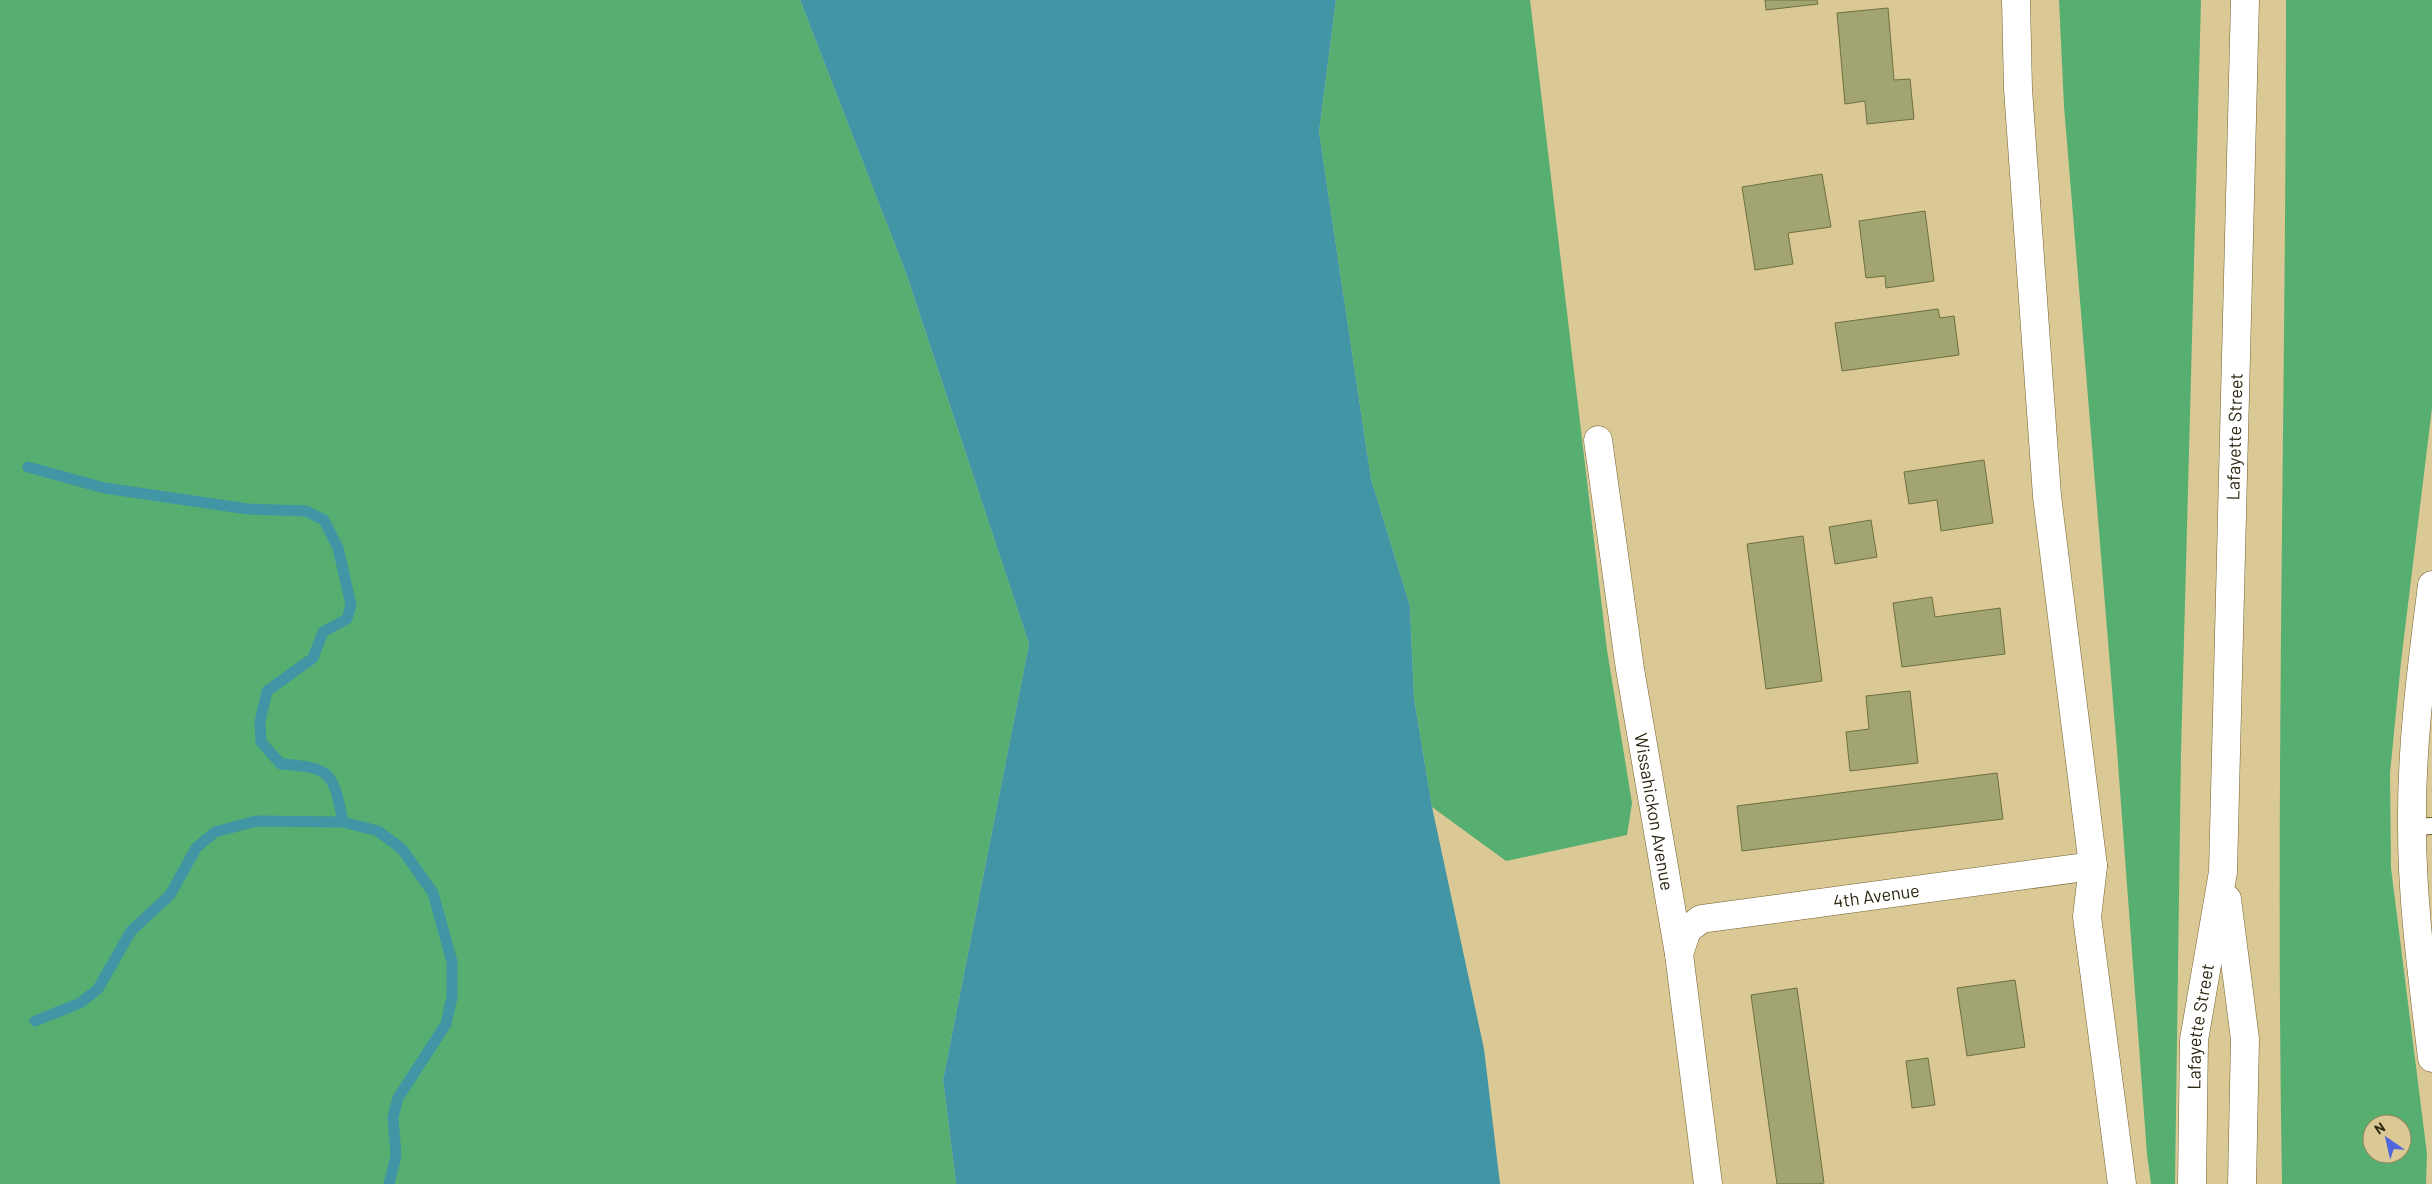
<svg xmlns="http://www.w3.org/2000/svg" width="2432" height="1184" font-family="Barlow,sans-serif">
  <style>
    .green { fill: #56af70; fill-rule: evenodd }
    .water { fill: #4195a4 }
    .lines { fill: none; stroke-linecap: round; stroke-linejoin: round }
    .stream { stroke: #4195a4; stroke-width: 11 }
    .building { fill: #a2a571; stroke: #6e703f }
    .lane-casing { stroke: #726131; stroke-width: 18 }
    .street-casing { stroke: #726131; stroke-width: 29 }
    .secondary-casing { stroke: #726131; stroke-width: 29 }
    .lane { stroke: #fff; stroke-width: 16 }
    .street { stroke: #fff; stroke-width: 28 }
    .secondary { stroke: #fff; stroke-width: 28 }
    .labels { text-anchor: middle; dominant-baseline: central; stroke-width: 4.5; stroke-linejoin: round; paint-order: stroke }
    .street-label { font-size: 18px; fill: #2d2612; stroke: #dac895 }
  </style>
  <rect width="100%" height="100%" fill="#dac895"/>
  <g class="green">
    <path d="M0,0H800L906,273L1029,644L943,1080L956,1184H0Z"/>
    <path d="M1336,0H1530L1607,650L1632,803L1627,835L1506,861L1432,807L1414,698L1410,606L1371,479L1319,132Z"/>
    <path d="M2059,0H2201L2181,753L2175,1184H2151L2147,1154L2117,750L2064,106Z"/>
    <path d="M2286,0H2432V408L2401,662L2390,773L2391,868L2427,1154L2426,1184H2282C2275,789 2286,395 2286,0ZM2372,1124H2402V1154H2372Z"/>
  </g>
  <path class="water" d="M800,0H1336L1319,132L1371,479L1410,606L1414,698L1432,807L1484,1049L1500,1184H956L943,1080L1029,644L906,273Z"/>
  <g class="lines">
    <g class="stream">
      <path d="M28,467L104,488L248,509L306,511L324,520L338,548L351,605L347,619L323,632L313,658L267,691L260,722L261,742L281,764C332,768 333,772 343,822"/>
      <path d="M35,1021L80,1003L98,989L131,931L170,895L196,848L215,832L256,821L343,822L378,831L402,849L433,893L452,962V997L446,1024L398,1098L393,1117L396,1156L389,1184"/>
    </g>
  </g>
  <g class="building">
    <path d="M1765,0H1817L1818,4L1766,10Z"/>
    <path d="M1888,8L1894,80L1910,79L1914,119L1867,124L1865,101L1845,104L1837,13Z"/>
    <path d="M1822,174L1831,227L1788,233L1793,264L1755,270L1742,187Z"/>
    <path d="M1925,211L1934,281L1886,288L1885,276L1866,278L1859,221Z"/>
    <path d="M1938,309L1940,318L1954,316L1959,355L1842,371L1835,323Z"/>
    <path d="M1984,460L1993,523L1941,531L1937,500L1909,504L1904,472Z"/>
    <path d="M1871,520L1877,557L1835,564L1829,527Z"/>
    <path d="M1803,536L1822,681L1766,689L1747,544Z"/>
    <path d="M1932,597L1935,617L2000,608L2005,654L1902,667L1893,603Z"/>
    <path d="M1910,691L1918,763L1850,771L1846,732L1869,729L1866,696Z"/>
    <path d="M1997,773L2003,819L1742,851L1737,806Z"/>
    <path d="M2015,980L2025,1047L1967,1056L1957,988Z"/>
    <path d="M1797,988L1824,1183L1818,1184H1777L1751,995Z"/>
    <path d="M1928,1058L1935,1105L1912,1108L1906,1061Z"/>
  </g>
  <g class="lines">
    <defs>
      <path id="lane" d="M2412,827L2432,826"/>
      <g id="street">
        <path id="s1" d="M1598,440L1630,669L1679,954L1708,1184"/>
        <path id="s2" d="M1679,954L1687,930L1701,919L2093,866"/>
      </g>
      <g id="secondary">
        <path d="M2016,0L2018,89L2047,496L2093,866L2087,917L2122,1184"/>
        <path d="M2432,585C2422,665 2411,745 2412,827C2412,904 2423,981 2432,1058"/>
        <path d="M2227,899L2245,1039L2242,1184"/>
        <path id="s3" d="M2192,1184L2194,1040L2223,872L2245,0"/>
      </g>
    </defs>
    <use href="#lane" class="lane-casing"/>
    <use href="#street" class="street-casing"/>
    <use href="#secondary" class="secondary-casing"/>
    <use href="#lane" class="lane"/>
    <use href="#street" class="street"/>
    <use href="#secondary" class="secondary"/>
  </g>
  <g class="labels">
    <g class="street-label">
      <text stroke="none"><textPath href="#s3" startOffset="750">Lafayette Street</textPath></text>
      <text stroke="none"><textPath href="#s1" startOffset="376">Wissahickon Avenue</textPath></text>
      <text stroke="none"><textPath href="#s2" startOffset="220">4th Avenue</textPath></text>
      <text stroke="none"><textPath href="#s3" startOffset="158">Lafayette Street</textPath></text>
    </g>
  </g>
  <g transform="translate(2387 1139) rotate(326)"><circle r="24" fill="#dac895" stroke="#958761"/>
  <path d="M0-4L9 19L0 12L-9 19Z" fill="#4f65db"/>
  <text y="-8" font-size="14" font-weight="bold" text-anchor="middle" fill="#2d2612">N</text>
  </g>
</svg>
